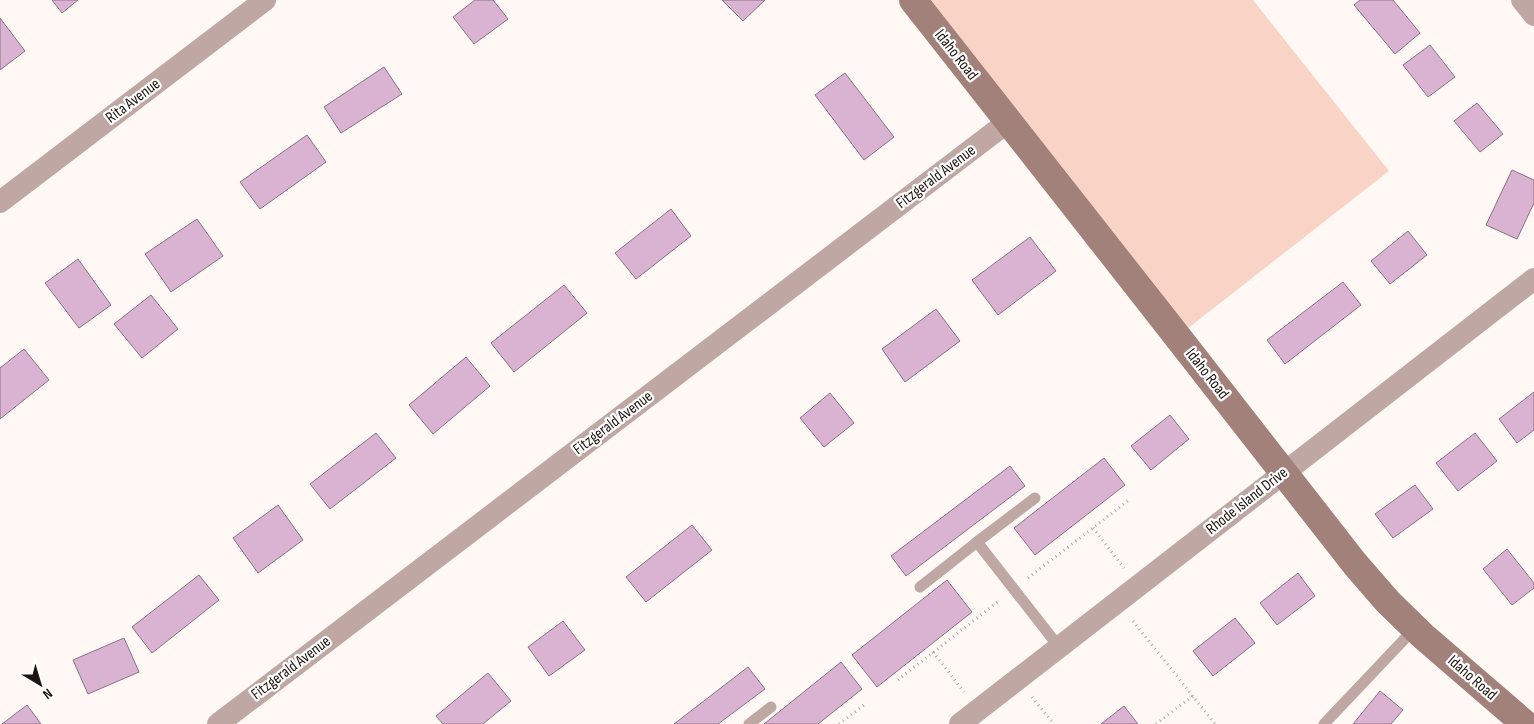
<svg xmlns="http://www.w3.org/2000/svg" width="1534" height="724" font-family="'Sofia Sans Condensed',sans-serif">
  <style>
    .green { fill: #f9d4c6 }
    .building { fill: #dab3d2; stroke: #8a7285 }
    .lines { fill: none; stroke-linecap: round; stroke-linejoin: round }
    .path { stroke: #b1a9a5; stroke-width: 3; stroke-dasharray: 1 4; stroke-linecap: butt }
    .lane { stroke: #bfa8a4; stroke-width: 11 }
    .street { stroke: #bfa8a4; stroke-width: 22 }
    .secondary { stroke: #a2817a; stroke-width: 28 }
    .labels { text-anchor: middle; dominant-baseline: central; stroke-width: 4.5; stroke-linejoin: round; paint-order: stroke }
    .street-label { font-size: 16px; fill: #1d120e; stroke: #fff }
  </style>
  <rect width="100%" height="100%" fill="#fff8f5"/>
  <path class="green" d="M913,0H1253L1389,171L1178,336Z"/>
  <g class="building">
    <path d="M52,0H78L62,13Z"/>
    <path d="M475,0H493L508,19L474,44L453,17Z"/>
    <path d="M722,0H765L743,21Z"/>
    <path d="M1360,0H1393L1420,33L1395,54L1354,5Z"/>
    <path d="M0,18L25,51L0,70Z"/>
    <path d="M1430,45L1455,77L1428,97L1403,65Z"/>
    <path d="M384,67L402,94L341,133L324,107Z"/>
    <path d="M845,73L894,137L864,160L815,95Z"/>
    <path d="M1477,103L1503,134L1480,152L1454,121Z"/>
    <path d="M307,135L326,162L260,209L240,182Z"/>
    <path d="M1512,170L1534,180V203L1517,239L1486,225Z"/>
    <path d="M671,209L691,236L636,279L615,253Z"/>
    <path d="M197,219L223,256L171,292L145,254Z"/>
    <path d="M1408,231L1427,255L1390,284L1371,261Z"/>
    <path d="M1030,237L1056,271L998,315L972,280Z"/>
    <path d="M78,259L111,305L79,328L45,283Z"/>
    <path d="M1343,282L1361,305L1285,364L1267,340Z"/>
    <path d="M564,285L587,313L514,372L491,343Z"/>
    <path d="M151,295L178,329L142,358L114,324Z"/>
    <path d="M936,309L960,341L905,382L882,349Z"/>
    <path d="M24,349L49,380L0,419V368Z"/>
    <path d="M466,357L490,386L433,434L409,405Z"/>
    <path d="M1534,392V430L1517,443L1499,419Z"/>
    <path d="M830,393L854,423L824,447L800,418Z"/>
    <path d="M1170,415L1189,439L1151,470L1131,446Z"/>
    <path d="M376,433L396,458L330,509L310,484Z"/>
    <path d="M1475,433L1497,461L1458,491L1436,463Z"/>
    <path d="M1104,458L1125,485L1035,555L1014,528Z"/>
    <path d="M1010,466L1025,486L906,576L891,556Z"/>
    <path d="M1415,485L1433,509L1393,538L1375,514Z"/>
    <path d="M278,505L303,540L258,573L233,538Z"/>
    <path d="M692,525L712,550L646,602L626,577Z"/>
    <path d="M1507,549L1534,583V588L1512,605L1483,569Z"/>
    <path d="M1298,573L1315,596L1277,625L1260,603Z"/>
    <path d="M199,575L219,600L152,653L132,627Z"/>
    <path d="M947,580L972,612L877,687L852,655Z"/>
    <path d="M1235,618L1255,643L1213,676L1193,651Z"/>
    <path d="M563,621L585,650L549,676L528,647Z"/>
    <path d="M124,638L139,672L88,694L73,660Z"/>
    <path d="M841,662L862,689L818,724H764Z"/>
    <path d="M748,667L765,689L718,724H674Z"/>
    <path d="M488,673L511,701L483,724H443L436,716Z"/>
    <path d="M1380,691L1403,710L1391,724H1353Z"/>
    <path d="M27,705L41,724H2Z"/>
    <path d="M1124,706L1138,724H1101Z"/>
  </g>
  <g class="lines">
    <g class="path">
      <path d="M1093,528L1124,568"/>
      <path d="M1028,578L1129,500"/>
      <path d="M1133,621L1215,724"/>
      <path d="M933,652L964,692"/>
      <path d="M898,680L1000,600"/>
      <path d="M1032,697L1054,724"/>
      <path d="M839,724L864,705"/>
      <path d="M1156,724L1193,696"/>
    </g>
    <g class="lane">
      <path d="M977,542L1035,498"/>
      <path d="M920,587L977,542L1059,647"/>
      <path d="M749,724L771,707"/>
      <path d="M1324,724L1415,628"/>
    </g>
    <g class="street">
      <path d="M1522,0L1534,15"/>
      <path d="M0,202L265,0"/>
      <path d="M218,724L1009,121"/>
      <path d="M960,724L1534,279"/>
    </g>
    <path class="secondary" d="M913,0L1173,331L1355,564L1388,602L1423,636L1525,724"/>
  </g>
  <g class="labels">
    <g class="street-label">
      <text transform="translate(956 55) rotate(52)">Idaho Road</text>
      <text transform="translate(133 101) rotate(-37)">Rita Avenue</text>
      <text transform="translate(936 177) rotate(-37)">Fitzgerald Avenue</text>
      <text transform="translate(1207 374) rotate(52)">Idaho Road</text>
      <text transform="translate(613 423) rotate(-37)">Fitzgerald Avenue</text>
      <text transform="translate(1247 501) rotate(-38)">Rhode Island Drive</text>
      <text transform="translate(291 668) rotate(-37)">Fitzgerald Avenue</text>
      <text transform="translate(1472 678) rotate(41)">Idaho Road</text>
    </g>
  </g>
  <g transform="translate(40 684) rotate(142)" stroke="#ffffff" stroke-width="4" paint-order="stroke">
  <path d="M0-4L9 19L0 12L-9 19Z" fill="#1d120e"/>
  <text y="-8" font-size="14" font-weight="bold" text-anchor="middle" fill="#1d120e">N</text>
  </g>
</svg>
